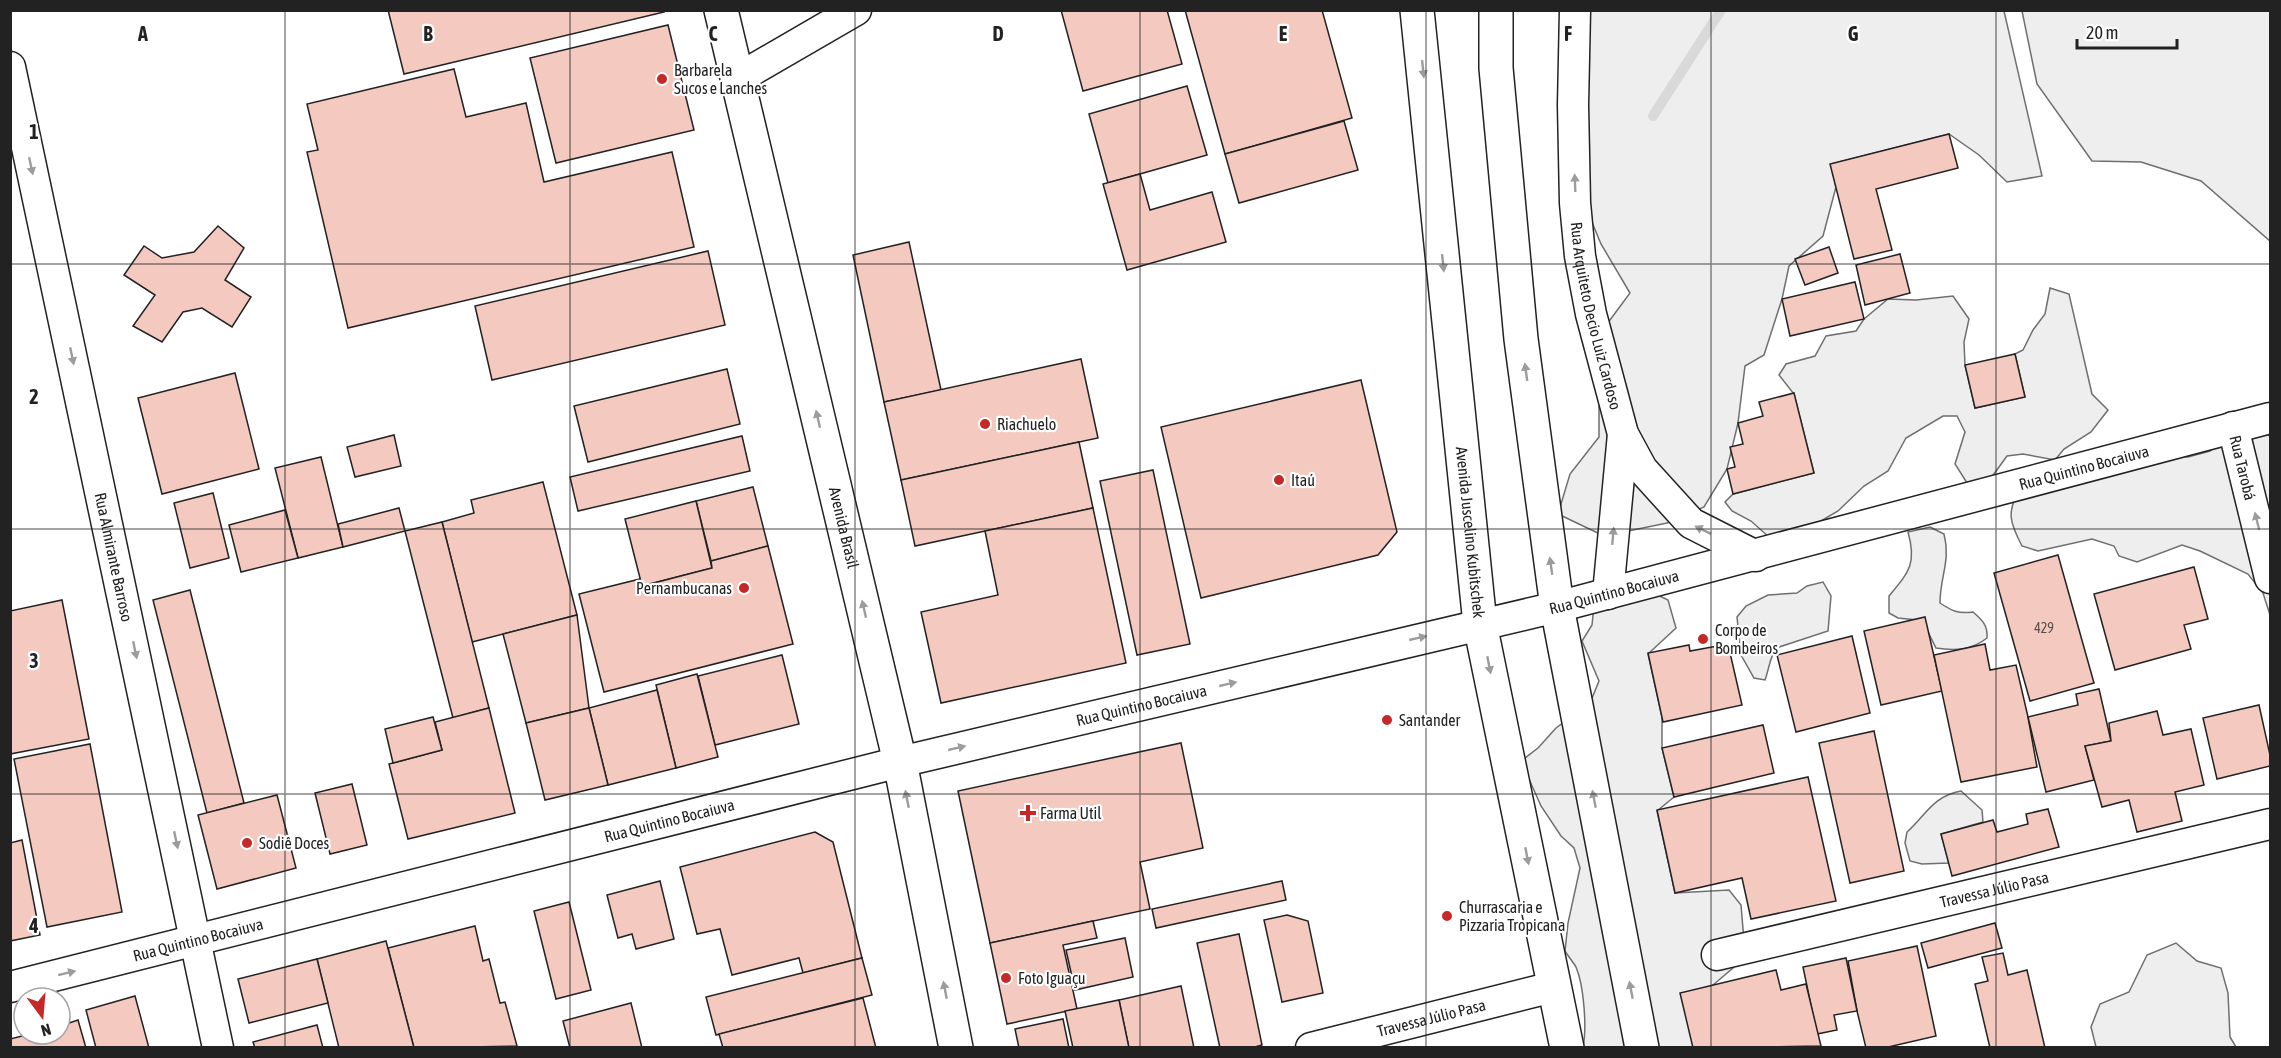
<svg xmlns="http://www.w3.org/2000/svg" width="2281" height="1058" font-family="'Asap Condensed',sans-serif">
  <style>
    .green { fill: #eee; stroke: #6f6f6f; stroke-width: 1.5 }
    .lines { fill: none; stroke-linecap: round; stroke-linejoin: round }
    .stream { stroke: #d9d9d9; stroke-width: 10 }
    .building { fill: #f3c9c0; stroke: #222; stroke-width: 1.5 }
    .minor-casing { stroke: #222; stroke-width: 33 }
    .tertiary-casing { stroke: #222; stroke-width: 36 }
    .primary-casing { stroke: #222; stroke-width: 36 }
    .minor { stroke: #fff; stroke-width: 30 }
    .tertiary { stroke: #fff; stroke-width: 33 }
    .primary { stroke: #fff; stroke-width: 33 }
    .oneway { fill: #9c9c9c }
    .grid { fill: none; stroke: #222; stroke-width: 1.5; stroke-opacity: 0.55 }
    .poi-dot { fill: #c62828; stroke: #fff; stroke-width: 2 }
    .labels { text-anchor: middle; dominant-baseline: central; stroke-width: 4.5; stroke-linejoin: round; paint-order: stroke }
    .number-label { font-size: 14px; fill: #564c4a }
    .poi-label { font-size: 16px; fill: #222; stroke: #fff; text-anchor: start }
    .street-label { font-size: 16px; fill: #222; stroke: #fff }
    .grid-label { font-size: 20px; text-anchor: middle; font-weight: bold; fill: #222; stroke: #fff; stroke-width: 4.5; stroke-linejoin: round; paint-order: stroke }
  </style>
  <rect width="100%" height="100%" fill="#fff"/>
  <g class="green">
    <path d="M1581,11H2004L2042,176L2007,182L1979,155L1949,134L1831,164L1836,187L1823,236L1789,266L1782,299L1764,355L1745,366L1738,423L1727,469L1704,507L1667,523L1604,536L1558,514L1570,474L1599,437V392L1607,324L1630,293L1601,244L1579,191Z"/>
    <path d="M2022,11H2270V241L2201,181L2141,162L2092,161L2037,84Z"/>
    <path d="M2050,288L2069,294L2092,394L2108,410L2091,432L2064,449L2055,460L2023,454L2007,456L1991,478L1969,486L1955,464L1965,432L1957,416H1943L1906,438L1888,471L1864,486L1838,511L1806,530L1770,538L1751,521L1732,511L1725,502L1733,494L1814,473L1794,394L1779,375L1786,364L1815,356L1826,336L1856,331L1864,319L1888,299L1916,300L1953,296L1969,319L1964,342L1965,365L1975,408L2025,397L2015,354L2023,350L2033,330L2045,314Z"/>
    <path d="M2256,429L2270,436V615L2263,593L2248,574L2200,551L2182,545L2137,562L2119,556L2114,546L2092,539L2038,551L2022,546C2010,523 2006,512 2020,489L2149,453L2188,457L2210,451L2230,435Z"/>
    <path d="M1930,527L1944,534C1951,561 1940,576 1940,603C1952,611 1958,614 1973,612C1982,620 1988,625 1987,638C1972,650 1955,651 1936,648L1928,632L1917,620L1898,618L1889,613V596C1909,572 1917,564 1908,532Z"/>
    <path d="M1823,582L1831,596L1828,631L1776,648C1770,657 1769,669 1765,680L1754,678L1741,655L1737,617L1746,606L1768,595L1797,593L1807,586Z"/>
    <path d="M1641,587L1668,600L1676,628L1648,654L1662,717V748L1674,797L1657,811L1675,893L1729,890L1741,905L1744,941L1733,968L1713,985L1693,996L1700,1047H1583C1587,1028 1584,986 1576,967C1573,962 1568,956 1565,951L1568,923L1580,868L1574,848L1561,836L1541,806L1521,761L1538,748L1556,728L1590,703L1599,681L1582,641L1592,625L1594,605Z"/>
    <path d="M1961,791L1982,810L1983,822L1941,834L1949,863L1922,864L1910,861L1905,843L1907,832C1926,815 1933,796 1961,791Z"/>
    <path d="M2176,943L2197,961L2221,968L2228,993L2230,1037L2236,1047H2096L2091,1027L2100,1004L2129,992L2147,955Z"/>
  </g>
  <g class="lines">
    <path class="stream" d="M1653,116L1721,10"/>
  </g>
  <g class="building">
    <path d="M388,10H663L664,12L404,74Z"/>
    <path d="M1061,10H1167L1182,64L1083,91Z"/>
    <path d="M1185,10H1322L1352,118L1225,154Z"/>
    <path d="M668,25L694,130L556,163L530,58Z"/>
    <path d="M454,69L466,117L526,103L544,182L672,152L694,247L348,328L307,152L318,150L307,104Z"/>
    <path d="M1187,86L1207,155L1108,183L1089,114Z"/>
    <path d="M1344,121L1358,170L1239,203L1225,154Z"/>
    <path d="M1949,134L1958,168L1876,189L1892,250L1854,259L1830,164Z"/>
    <path d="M1140,174L1150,210L1212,192L1226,242L1127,270L1103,184Z"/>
    <path d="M218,226L244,248L225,280L251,297L232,327L202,308L183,312L162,342L133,326L155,295L124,275L144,246L162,258L194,252Z"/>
    <path d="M909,242L941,390L884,402L853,255Z"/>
    <path d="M1829,247L1838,273L1805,285L1795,259Z"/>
    <path d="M708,251L725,325L492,380L475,306Z"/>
    <path d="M1900,254L1910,293L1865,305L1856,265Z"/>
    <path d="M1855,282L1864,319L1790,336L1782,299Z"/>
    <path d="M2015,354L2025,397L1975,408L1965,365Z"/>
    <path d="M1081,359L1098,438L901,480L884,402Z"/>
    <path d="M727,369L740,424L588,462L574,406Z"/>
    <path d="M235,373L259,469L162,494L138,398Z"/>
    <path d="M1361,380L1397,532L1378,555L1201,598L1161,427Z"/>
    <path d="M1794,393L1814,473L1733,494L1727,469L1735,467L1730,447L1743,444L1738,423L1763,416L1759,402Z"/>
    <path d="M394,435L401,466L355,477L347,447Z"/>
    <path d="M742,436L750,471L578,511L570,477Z"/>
    <path d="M1079,442L1093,508L915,546L901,480Z"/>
    <path d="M321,457L343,547L298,558L275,468Z"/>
    <path d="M1153,470L1190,644L1137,655L1100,481Z"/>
    <path d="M543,482L577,615L472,642L442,522L474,513L471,500Z"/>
    <path d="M753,487L768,546L711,561L696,501Z"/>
    <path d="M213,493L229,558L190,568L174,503Z"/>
    <path d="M696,501L712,568L642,586L625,519Z"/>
    <path d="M399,508L405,531L343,547L338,524Z"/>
    <path d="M1093,508L1126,663L941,703L921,612L998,595L985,531Z"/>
    <path d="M285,510L298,558L241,572L229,525Z"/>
    <path d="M442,522L489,708L453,718L405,531Z"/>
    <path d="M768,546L793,644L604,692L579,594L640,579L642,586L712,568L711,561Z"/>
    <path d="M2058,555L2094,683L2030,701L1994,573Z"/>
    <path d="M2194,567L2208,619L2184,625L2191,649L2115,670L2094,594Z"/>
    <path d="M190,590L244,803L207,813L153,600Z"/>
    <path d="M62,600L89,739L10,754V611Z"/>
    <path d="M577,615L589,708L526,723L503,634Z"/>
    <path d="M1925,617L1942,691L1881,705L1864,631Z"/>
    <path d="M1852,636L1870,713L1796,732L1777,655Z"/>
    <path d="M1728,644L1742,705L1663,722L1648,653L1689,645L1690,651Z"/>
    <path d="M1985,644L1990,670L2016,665L2028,717L2037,767L1961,782L1934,655Z"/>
    <path d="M782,655L799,724L715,745L698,676Z"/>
    <path d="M697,674L718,757L676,768L656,685Z"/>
    <path d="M2099,689L2111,741L2085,746L2094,780L2046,792L2028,717L2078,705L2076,694Z"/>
    <path d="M657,690L676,768L608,785L589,708Z"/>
    <path d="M2259,705L2270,755V766L2217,779L2203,718Z"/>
    <path d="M489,708L515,813L408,839L389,764L442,750L435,722Z"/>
    <path d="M589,708L608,785L545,800L526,723Z"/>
    <path d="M2157,711L2163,735L2191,729L2204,785L2175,792L2182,821L2137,832L2129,800L2102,807L2085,746L2111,741L2109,723Z"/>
    <path d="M433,717L442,750L393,763L385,729Z"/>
    <path d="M1763,725L1774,773L1674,797L1662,748Z"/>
    <path d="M1874,731L1904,871L1850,883L1819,743Z"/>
    <path d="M1181,743L1203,848L1140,862L1150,909L990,943L958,791Z"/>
    <path d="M90,744L122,912L47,927L14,759Z"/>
    <path d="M1808,777L1836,901L1751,919L1742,878L1675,893L1657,810Z"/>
    <path d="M352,784L367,845L330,854L315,793Z"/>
    <path d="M277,795L296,868L217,889L198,815Z"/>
    <path d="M2048,809L2059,847L1952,876L1941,834L1993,820L1997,832L2028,824L2026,814Z"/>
    <path d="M815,832L833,842L862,958L803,973L799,958L732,975L720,929L697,934L680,867Z"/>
    <path d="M22,840L40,935L10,941V843Z"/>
    <path d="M660,881L674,939L636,949L632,934L618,938L607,895Z"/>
    <path d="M1282,881L1286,900L1156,928L1152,909Z"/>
    <path d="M569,902L591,990L556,999L534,911Z"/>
    <path d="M1287,915L1308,921L1323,993L1282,1002L1264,920Z"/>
    <path d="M1093,921L1097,938L1063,945L1077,1009L1007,1024L990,943Z"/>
    <path d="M1995,923L2002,948L1928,968L1921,943Z"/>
    <path d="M475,926L483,961L489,959L500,1003L505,1002L517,1046L414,1048L388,948Z"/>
    <path d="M1239,934L1262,1045L1251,1048H1220L1197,943Z"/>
    <path d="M1125,938L1133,977L1075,990L1066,950Z"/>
    <path d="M386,941L414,1048H339L317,959Z"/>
    <path d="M1917,946L1936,1036L1884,1048H1866L1857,1011L1848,961Z"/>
    <path d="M2003,953L2008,975L2027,970L2045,1048H1990L1975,984L1988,981L1982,957Z"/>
    <path d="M862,958L872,995L716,1035L706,997Z"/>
    <path d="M1846,958L1857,1011L1834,1015L1837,1030L1817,1034L1803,967Z"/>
    <path d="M317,959L328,1003L249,1023L238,979Z"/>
    <path d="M1776,970L1781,990L1806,984L1821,1046L1693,1048L1680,993Z"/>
    <path d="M1181,986L1194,1048H1129L1119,1000Z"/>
    <path d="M135,996L149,1048H96L86,1010Z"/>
    <path d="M863,998L876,1048H723L719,1034Z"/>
    <path d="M1119,1000L1129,1048H1073L1065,1011Z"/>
    <path d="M631,1003L642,1048H570L563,1021Z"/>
    <path d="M1063,1019L1069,1048H1019L1015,1029Z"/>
    <path d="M78,1020L86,1048H10V1039L30,1034H60V1026Z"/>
    <path d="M317,1025L323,1048H255L253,1042Z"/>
  </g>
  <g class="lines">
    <defs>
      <g id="minor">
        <path id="s1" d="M1575,10L1573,105L1575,203L1580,256L1591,314L1623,434L1642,469L1691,523L1756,556"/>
        <path id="s2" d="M10,67L218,1048"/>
        <path d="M737,79L856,10"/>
        <path id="s3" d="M2233,427L2270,578"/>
        <path d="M1608,594L1623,434"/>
        <path id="s4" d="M1717,955L2270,824"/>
        <path id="s5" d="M10,987L900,762L1557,607L2270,418"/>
        <path id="s6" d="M1311,1048L1553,987"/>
      </g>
      <g id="tertiary">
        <path id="s7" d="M721,10L900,762L956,1048"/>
      </g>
      <g id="primary">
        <path id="s8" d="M1417,10L1480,624L1567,1048"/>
        <path d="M1496,10V68L1521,339L1557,607L1642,1048"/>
      </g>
    </defs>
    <use href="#minor" class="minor-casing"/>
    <use href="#tertiary" class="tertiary-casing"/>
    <use href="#primary" class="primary-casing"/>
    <use href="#minor" class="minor"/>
    <use href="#tertiary" class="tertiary"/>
    <use href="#primary" class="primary"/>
  </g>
  <defs><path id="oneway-solid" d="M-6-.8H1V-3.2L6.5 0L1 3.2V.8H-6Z" transform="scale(1.5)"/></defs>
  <g class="oneway">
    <use href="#oneway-solid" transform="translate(1423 69) rotate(84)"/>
    <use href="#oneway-solid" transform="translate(31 166) rotate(78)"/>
    <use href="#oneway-solid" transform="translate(1575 183) rotate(-92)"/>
    <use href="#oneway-solid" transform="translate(1443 263) rotate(84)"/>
    <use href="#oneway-solid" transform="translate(72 356) rotate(78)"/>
    <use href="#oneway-solid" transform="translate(1526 372) rotate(-98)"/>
    <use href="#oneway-solid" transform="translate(818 419) rotate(-103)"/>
    <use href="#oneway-solid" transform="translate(2257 521) rotate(-104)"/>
    <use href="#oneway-solid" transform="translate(1703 530) rotate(-154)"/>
    <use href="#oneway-solid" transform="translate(1613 536) rotate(-85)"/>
    <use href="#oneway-solid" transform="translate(1551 566) rotate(-98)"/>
    <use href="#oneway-solid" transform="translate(864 609) rotate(-103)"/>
    <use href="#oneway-solid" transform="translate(1418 638) rotate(-13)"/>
    <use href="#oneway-solid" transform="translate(135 650) rotate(78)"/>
    <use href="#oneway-solid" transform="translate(1489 665) rotate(79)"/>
    <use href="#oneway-solid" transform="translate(1228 684) rotate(-13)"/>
    <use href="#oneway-solid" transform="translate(957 748) rotate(-13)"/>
    <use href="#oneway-solid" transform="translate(907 799) rotate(-101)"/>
    <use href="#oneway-solid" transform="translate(1594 799) rotate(-101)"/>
    <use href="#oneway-solid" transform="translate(176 840) rotate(78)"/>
    <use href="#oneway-solid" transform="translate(1527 856) rotate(79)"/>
    <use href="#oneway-solid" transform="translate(67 973) rotate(-14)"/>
    <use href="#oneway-solid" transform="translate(945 990) rotate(-101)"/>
    <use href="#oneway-solid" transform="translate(1631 990) rotate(-101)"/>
  </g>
  <path class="grid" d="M285,10V1048M570,10V1048M855,10V1048M1140,10V1048M1426,10V1048M1711,10V1048M1996,10V1048M10,264H2270M10,529H2270M10,794H2270"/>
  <g class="poi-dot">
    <circle cx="662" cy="79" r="6"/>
    <circle cx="985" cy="424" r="6"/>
    <circle cx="1279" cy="480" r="6"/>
    <circle cx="744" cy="588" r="6"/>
    <circle cx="1703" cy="639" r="6"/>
    <circle cx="1387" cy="720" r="6"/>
    <path d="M1025 804h6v6h6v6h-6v6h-6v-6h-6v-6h6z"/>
    <circle cx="247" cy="843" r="6"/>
    <circle cx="1447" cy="916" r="6"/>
    <circle cx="1006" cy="978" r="6"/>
  </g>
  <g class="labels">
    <g class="number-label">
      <text x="2044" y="628">429</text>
    </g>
    <g class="poi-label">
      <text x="674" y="70">Barbarela<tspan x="674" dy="18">Sucos e Lanches</tspan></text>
      <text x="997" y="424">Riachuelo</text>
      <text x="1291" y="480">Itaú</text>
      <text x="732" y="588" text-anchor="end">Pernambucanas</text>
      <text x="1715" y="630">Corpo de<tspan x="1715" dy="18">Bombeiros</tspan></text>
      <text x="1399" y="720">Santander</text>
      <text x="1040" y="813">Farma Util</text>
      <text x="259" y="843">Sodiê Doces</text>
      <text x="1459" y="907">Churrascaria e<tspan x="1459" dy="18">Pizzaria Tropicana</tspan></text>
      <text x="1018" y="978">Foto Iguaçu</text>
    </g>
    <g class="street-label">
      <text stroke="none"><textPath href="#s1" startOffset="308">Rua Arquiteto Decio Luiz Cardoso</textPath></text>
      <text stroke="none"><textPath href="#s5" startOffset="2138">Rua Quintino Bocaiuva</textPath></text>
      <text stroke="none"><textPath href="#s3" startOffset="42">Rua Tarobá</textPath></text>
      <text stroke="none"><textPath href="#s7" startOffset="532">Avenida Brasil</textPath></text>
      <text stroke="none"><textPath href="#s8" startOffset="525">Avenida Juscelino Kubitschek</textPath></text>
      <text stroke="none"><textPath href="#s2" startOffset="501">Rua Almirante Barroso</textPath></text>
      <text stroke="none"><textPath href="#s5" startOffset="1652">Rua Quintino Bocaiuva</textPath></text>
      <text stroke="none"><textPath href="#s5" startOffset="1166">Rua Quintino Bocaiuva</textPath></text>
      <text stroke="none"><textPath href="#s5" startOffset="680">Rua Quintino Bocaiuva</textPath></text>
      <text stroke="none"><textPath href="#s4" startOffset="285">Travessa Júlio Pasa</textPath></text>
      <text stroke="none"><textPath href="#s5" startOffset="194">Rua Quintino Bocaiuva</textPath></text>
      <text stroke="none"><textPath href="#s6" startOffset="124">Travessa Júlio Pasa</textPath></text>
    </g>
  </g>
  <g class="grid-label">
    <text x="143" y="41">A</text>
    <text x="428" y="41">B</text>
    <text x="713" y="41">C</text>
    <text x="998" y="41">D</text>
    <text x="1283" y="41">E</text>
    <text x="1568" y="41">F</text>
    <text x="1853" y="41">G</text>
    <text x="34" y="139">1</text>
    <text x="34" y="404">2</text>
    <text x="34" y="668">3</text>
    <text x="34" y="933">4</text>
  </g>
  <rect width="2281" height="1058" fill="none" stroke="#222222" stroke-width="24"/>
  <g transform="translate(42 1016) rotate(164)"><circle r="28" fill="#ffffff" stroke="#a7a7a7" stroke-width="1.5"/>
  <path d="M0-4.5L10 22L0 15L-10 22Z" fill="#c62828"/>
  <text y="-9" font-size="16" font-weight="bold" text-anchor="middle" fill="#222222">N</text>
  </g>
  <path d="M2077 39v9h100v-9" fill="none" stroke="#222222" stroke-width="3"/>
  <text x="2086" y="39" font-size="18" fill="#222222" stroke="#ffffff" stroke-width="4.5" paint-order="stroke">20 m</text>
</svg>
